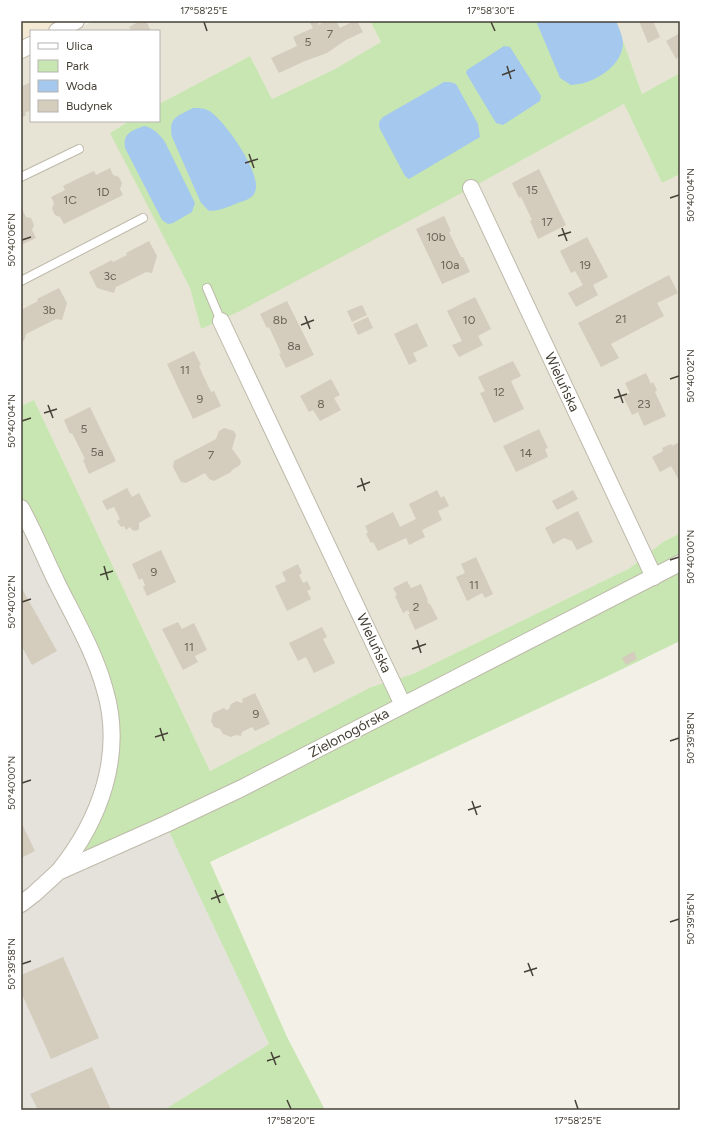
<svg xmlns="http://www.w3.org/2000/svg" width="701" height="1131" font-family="Figtree,sans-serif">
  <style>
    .residential { fill: #e7e3d5 }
    .commercial { fill: #f4e9d2 }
    .industrial { fill: #e5e2dc }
    .green { fill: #c8e6b1 }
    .water { fill: #a5c8ee }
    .building { fill: #d4cdbd }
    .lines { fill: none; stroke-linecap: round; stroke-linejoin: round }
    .service-casing { stroke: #beb9aa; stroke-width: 10 }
    .minor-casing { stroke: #beb9aa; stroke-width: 18 }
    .service { stroke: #fff; stroke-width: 8 }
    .minor { stroke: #fff; stroke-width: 16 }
    .ticks { fill: none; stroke: #464136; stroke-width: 1.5 }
    .labels { text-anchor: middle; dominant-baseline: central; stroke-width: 3; stroke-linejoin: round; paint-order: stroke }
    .number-label { font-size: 12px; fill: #6a6458 }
    .street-label { font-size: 14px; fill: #464136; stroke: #fff }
    .neatline { fill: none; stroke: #464136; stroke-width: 1.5 }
    .ticks-label { font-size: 10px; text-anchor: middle; fill: #464136 }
  </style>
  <rect width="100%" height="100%" fill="#f3f0e7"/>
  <g class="residential">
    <path d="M93,21H370L381,42L335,69L272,99L250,56L159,104V31H74Z"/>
    <path d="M616,21H680V73L642,94Z"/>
    <path d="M31,53V121H129L111,132L190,288L201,329L452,198L624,104L662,183L680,174V533L663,542L630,568L413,674L371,687L210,771L34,400L21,406V58Z"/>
  </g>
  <path class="commercial" d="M21,21H62L43,31H31V37L21,42Z"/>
  <path class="industrial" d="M21,508L166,824L269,1044L164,1110H21Z"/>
  <g class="green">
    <path d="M370,21H616L642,94L680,73V174L662,183L624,104L471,188L240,311L201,329L190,288L110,133L129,121H159V104L250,56L272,99L335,69L381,42Z"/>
    <path d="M34,400L210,771L371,687L413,674L630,568L663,542L680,533V641L612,674L210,862L287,1037L325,1110H164L269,1044L166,825L58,872L96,812L111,713L21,508V406Z"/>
  </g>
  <g class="water">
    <path d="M536,21H616C619,28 622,35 623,42C623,62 604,76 587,82C582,84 576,84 571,85L560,78Z"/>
    <path d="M504,46L510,47L541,96L540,101L503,125L496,123L466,73L467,70Z"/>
    <path d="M444,82H450L456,84L478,124L480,137L409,179L405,176L381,131C378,125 378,122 383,117Z"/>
    <path d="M193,108C200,108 205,108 211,112C225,122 263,174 255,192C252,200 242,201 235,204C226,208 218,211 209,211L201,203L172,137C168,117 178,116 193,108Z"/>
    <path d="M144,126C153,127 160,135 165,142L195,203L192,212L173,223L168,224L162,220L125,148C123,133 131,131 144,126Z"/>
  </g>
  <g class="building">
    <path d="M140,21H146L151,31H132L129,27Z"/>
    <path d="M309,21H319L318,25L326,21H336L340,28L354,21H357L363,32L346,40L327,53L305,61L279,73L271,58L297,46L293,37L313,28Z"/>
    <path d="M639,21H653L660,37L648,43Z"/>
    <path d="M680,33V57L676,59L666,41Z"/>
    <path d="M31,82V110L25,113L26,115L21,118V83L23,86Z"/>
    <path d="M110,168L113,175L119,177L122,183L120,189L123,195L64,224L60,217L55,215L52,209L54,203L51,197L65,190L63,186L77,179L94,171L96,175Z"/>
    <path d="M539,169L566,225L538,239L530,221L532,220L521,197L519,198L512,183Z"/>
    <path d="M22,209L26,217L31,218L34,225L32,230L36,238L21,245V210Z"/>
    <path d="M444,216L451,231L449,232L461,257H463L470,272L442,284L416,229Z"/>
    <path d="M587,237L608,277L593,285L598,295L576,307L568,293L583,285L575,271L571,273L560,251Z"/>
    <path d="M149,241L157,256L152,273L146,272L116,287L114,293L97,288L89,272L112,260L113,262L127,255L126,253Z"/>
    <path d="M669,275L678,293L657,303L664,316L611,344L619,358L601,367L578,323Z"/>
    <path d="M59,288L67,303L62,320L56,319L26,334L24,341L21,339V307H22L23,309L38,301L37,299Z"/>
    <path d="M475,297L491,329L478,336L483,345L459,357L452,345L462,341L447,311Z"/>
    <path d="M287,301L314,355L286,368L279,354L281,353L269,327L267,328L260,314Z"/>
    <path d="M362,305L367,315L352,322L347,311Z"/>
    <path d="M368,317L373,328L358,335L353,324Z"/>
    <path d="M417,323L428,346L413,353L417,361L409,365L394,334Z"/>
    <path d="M194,351L201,365L199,366L202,373L211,392L214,391L221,406L193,419L167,364Z"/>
    <path d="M513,361L521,376L511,381L524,409L494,423L480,393L485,391L478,377Z"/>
    <path d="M646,373L651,384L653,382L657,390L655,392L666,416L644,426L638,412L632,415L623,396L630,393L625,383Z"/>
    <path d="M331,379L340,395L334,398L341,410L320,421L313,410L309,412L300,396Z"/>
    <path d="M90,407L116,461L89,474L83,460L85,459L72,433L70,434L64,420Z"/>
    <path d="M224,428L234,431L236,435L232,449L239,458L241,462L240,465L232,470L231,472L214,481L209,479L205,473L186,483L181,482L173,467L174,461L216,439L219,431Z"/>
    <path d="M539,429L548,448L545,449L548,457L516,472L503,446Z"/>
    <path d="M680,442V482L671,466L660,472L652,457L663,451L662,448L671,444L672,446Z"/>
    <path d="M127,488L132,497L139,493L151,516L139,523V529L136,531L132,530L130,527L126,530L124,526L121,527L117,521L120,519L114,507L107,510L102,501Z"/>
    <path d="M437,490L441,498L444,496L449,506L438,511L442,520L422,530L425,537L409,545L406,538L378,551L373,542L371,543L366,534L368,532L365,526L393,512L400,527L416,519L409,504Z"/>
    <path d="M573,490L578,499L557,510L552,501Z"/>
    <path d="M578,511L593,542L577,550L572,541L564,538L553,544L545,528Z"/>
    <path d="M161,550L176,582L147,596L143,587L145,585L142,578L139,580L132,564Z"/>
    <path d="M476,557L493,594L485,598L482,593L467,601L456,577L465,573L461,564Z"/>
    <path d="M298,564L302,573L299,575L303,583L307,581L311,589L307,591L311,599L287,611L275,586L286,581L282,572Z"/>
    <path d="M407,581L411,588L421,584L428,600L427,601L429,604H430L438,619L415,630L408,614H410L408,610L403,613L395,596L397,595L393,588Z"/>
    <path d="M21,587L57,651L32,665L21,645Z"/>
    <path d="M178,622L182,629L194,623L207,650L195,656L198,662L183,670L162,629Z"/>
    <path d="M322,627L327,637L323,639L335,663L314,673L306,657L298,661L289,643Z"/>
    <path d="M634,651L637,659L626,665L622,658Z"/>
    <path d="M255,693L270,724L255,731L252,727L242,732L241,736L236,735L231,737L223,734L220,729L214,727L211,721L213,713L224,708L226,710L229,709L231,704L237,701L241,703L243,702L242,699Z"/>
    <path d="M23,826L35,851L21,858V827Z"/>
    <path d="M63,957L99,1038L51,1059L21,992V975Z"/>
    <path d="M92,1067L111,1110H38L30,1094Z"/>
  </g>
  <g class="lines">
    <defs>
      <g id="service">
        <path d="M21,177L79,149"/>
        <path d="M21,281L143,218"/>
        <path d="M207,288L221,321"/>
      </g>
      <g id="minor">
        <path d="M57,31L76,21"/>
        <path d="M21,50L31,45"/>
        <path d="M471,188L654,577"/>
        <path d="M221,321L403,705"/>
        <path d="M21,508C35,533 45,559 58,585C75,619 95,653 105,690C124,755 100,820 59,871"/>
        <path d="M21,904L34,894L58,872L166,824L242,788L680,563"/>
      </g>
    </defs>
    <use href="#service" class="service-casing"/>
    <use href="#minor" class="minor-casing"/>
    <use href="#service" class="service"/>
    <use href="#minor" class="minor"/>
  </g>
  <path class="ticks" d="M204,22L207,31M491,22L495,31M507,66L511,79M502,75L515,70M249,154L254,168M245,163L258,159M670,198L679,195M562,228L567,241M558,236L571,232M22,240L31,237M305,316L310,329M301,325L314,320M670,379L679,376M618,389L623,403M614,398L627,394M48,405L53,418M44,413L57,409M22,421L31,418M361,478L365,491M357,487L370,482M670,560L679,557M104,566L108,580M100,575L113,571M22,602L31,599M417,640L421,653M412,649L426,644M160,728L164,741M155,737L168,733M670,741L679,738M22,783L31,780M472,801L477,815M468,810L481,806M215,890L220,903M211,899L224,894M670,922L679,919M528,963L533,976M22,964L31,961M524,972L537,968M271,1052L276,1065M267,1061L280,1056M287,1100L291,1109M575,1100L578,1109"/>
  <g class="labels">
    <g class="number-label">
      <text x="330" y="34">7</text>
      <text x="308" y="42">5</text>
      <text x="532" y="190">15</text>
      <text x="103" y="192">1D</text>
      <text x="70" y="200">1C</text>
      <text x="547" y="222">17</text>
      <text x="436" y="237">10b</text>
      <text x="450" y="265">10a</text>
      <text x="585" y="265">19</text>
      <text x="110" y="276">3c</text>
      <text x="49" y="310">3b</text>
      <text x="621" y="319">21</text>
      <text x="280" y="320">8b</text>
      <text x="469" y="320">10</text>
      <text x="294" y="346">8a</text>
      <text x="185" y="370">11</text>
      <text x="499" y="392">12</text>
      <text x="200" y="399">9</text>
      <text x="321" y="404">8</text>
      <text x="644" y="404">23</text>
      <text x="84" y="429">5</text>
      <text x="97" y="452">5a</text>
      <text x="526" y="453">14</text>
      <text x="211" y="455">7</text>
      <text x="154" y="572">9</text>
      <text x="474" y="585">11</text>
      <text x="416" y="607">2</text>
      <text x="189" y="647">11</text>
      <text x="256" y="714">9</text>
    </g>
    <g class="street-label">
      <text transform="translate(562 382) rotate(65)">Wieluńska</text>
      <text transform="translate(374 643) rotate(65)">Wieluńska</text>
      <text transform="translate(349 733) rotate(-28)">Zielonogórska</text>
    </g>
  </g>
  <rect width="701" height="1131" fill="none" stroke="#ffffff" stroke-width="44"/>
  <rect x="30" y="30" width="130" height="92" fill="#ffffff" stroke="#b5b3af"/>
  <rect x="38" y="43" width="20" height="6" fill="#ffffff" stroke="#b5b3af"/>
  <text x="66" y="50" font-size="12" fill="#464136">Ulica</text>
  <rect x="38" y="60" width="20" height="12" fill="#c8e6b1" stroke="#b5b3af"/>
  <text x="66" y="70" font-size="12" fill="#464136">Park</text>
  <rect x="38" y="80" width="20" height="12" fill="#a5c8ee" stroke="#b5b3af"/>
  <text x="66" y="90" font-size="12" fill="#464136">Woda</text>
  <rect x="38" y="100" width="20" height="12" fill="#d4cdbd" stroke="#b5b3af"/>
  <text x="66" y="110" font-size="12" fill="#464136">Budynek</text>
  <rect x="22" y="22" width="657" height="1087" class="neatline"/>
  <g class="ticks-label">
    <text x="204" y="14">17°58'25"E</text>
    <text x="491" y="14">17°58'30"E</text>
    <text transform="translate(690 195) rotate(-90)" y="4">50°40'04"N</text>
    <text transform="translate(11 240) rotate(-90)" y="4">50°40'06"N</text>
    <text transform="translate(690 376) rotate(-90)" y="4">50°40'02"N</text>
    <text transform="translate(11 421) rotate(-90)" y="4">50°40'04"N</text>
    <text transform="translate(690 557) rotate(-90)" y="4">50°40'00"N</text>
    <text transform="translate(11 602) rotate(-90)" y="4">50°40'02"N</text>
    <text transform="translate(690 738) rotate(-90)" y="4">50°39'58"N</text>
    <text transform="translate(11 783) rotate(-90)" y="4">50°40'00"N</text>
    <text transform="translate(690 919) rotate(-90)" y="4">50°39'56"N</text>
    <text transform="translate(11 964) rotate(-90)" y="4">50°39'58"N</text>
    <text x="291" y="1124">17°58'20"E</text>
    <text x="578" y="1124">17°58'25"E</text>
  </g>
</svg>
